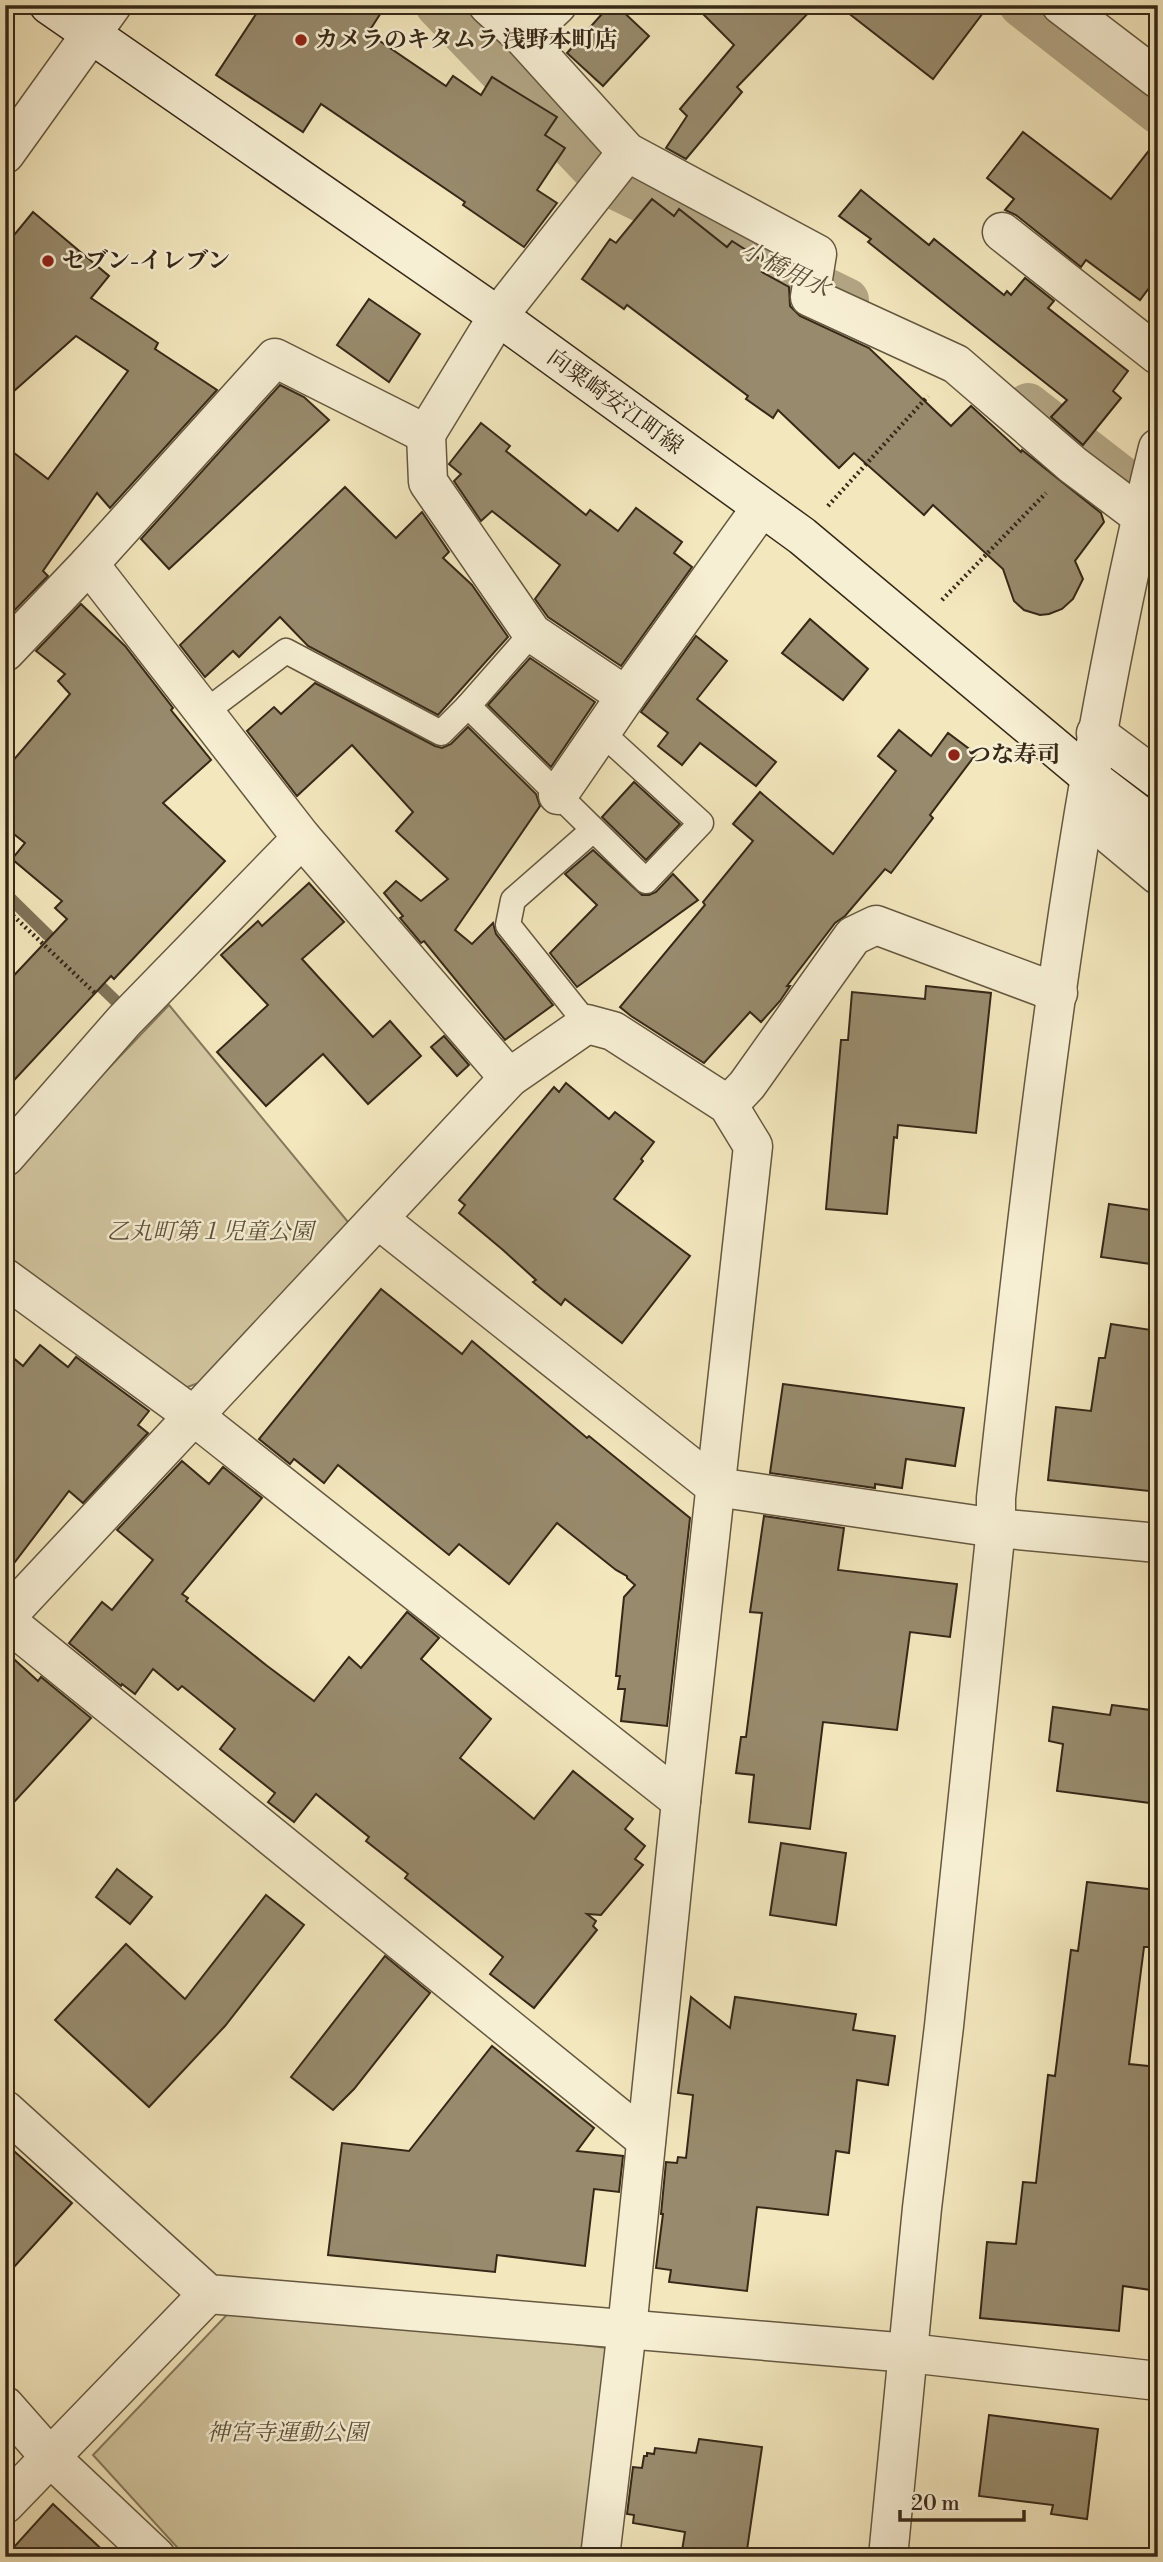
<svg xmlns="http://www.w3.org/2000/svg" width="1163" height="2562" font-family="'Libre Bodoni','Noto Serif JP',serif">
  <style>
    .green { fill: #d3c7a1; stroke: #84785c; stroke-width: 2 }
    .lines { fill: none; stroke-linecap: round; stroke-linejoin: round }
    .stream { stroke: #817459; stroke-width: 12 }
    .canal { stroke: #b3a685; stroke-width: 44 }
    .building { fill: #988b6d; stroke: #362817; stroke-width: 2 }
    .service-casing { stroke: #655840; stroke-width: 27 }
    .minor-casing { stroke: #655840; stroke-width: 41 }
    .tertiary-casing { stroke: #655840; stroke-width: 41 }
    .secondary-casing { stroke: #362817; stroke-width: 41 }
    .path { stroke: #362817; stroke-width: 4.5; stroke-dasharray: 2 3.5; stroke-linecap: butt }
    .service { stroke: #f7efd4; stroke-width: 24 }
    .minor { stroke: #f7efd4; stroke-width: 38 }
    .tertiary { stroke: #f7efd4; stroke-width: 38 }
    .secondary { stroke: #f7efd4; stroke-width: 38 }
    .poi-dot { fill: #8f2418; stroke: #f7efd4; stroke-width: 2.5 }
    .labels { text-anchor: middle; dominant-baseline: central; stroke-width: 5; stroke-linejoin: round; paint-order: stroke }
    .poi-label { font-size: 23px; font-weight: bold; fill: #362817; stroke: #f7efd4; text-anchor: start }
    .street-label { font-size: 23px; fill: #362817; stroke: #f7efd4 }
    .park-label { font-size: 23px; font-style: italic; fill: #5d503a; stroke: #f7efd4 }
    .water-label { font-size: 24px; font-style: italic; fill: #5c4e38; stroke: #f7efd4 }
  </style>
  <rect width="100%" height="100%" fill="#f3e7bd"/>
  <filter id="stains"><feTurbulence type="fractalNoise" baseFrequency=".00286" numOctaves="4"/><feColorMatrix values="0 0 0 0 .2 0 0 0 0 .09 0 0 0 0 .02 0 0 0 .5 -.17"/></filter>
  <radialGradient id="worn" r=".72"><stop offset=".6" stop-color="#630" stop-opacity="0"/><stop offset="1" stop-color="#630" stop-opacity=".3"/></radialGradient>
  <g class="green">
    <path d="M169,1005L353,1228L221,1375L176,1391L5,1259V1177Z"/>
    <path d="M239,2302L623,2350L592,2557H186L93,2455Z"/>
  </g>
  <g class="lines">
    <g class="stream">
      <path d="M5,893L62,949"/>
      <path d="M90,976L127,1012"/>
    </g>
    <g class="canal">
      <path d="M437,5L608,184L847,300"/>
      <path d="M1021,5L1158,112"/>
      <path d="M1028,405L1158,506"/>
    </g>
  </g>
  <g class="building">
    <path d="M262,5H386L368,33L446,86L453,76L481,95L492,77L557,117L545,135L565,148L537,190L557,203L524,247L463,205L465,202L321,104L303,132L216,75Z"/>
    <path d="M610,5H616L649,36L603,86L567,53Z"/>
    <path d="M694,5H816L737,87L742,92L686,159L666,148L687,116L680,109L734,45Z"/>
    <path d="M838,5H989L933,79Z"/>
    <path d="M1023,132L1111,199L1158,139V276L1140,300L1086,260L1081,267L1016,215L1005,210L1014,199L987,178Z"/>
    <path d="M861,190L929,245L934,239L1004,295L1007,291L1011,295L1025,278L1054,301L1048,308L1128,371L1113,391L1121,398L1083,445L1051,417L1067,400L868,242L871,239L839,216Z"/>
    <path d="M652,199L674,216L679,209L727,247L732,241L768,264L762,272L789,287L790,306L800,316L869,348L951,426L971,406L1021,452L1022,450L1101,513L1104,522L1075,561L1083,579L1073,599L1062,609L1049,614L1040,615L1024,610L1014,601L1003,569L933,505L924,515L854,453L839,468L778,410L773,418L746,399L748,396L627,305L624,309L582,279L610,239L616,243Z"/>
    <path d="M33,212L109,276L91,298L158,343L155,349L217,390L110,508L97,493L43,571L48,576L5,620V446L48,479L128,371L76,336L5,399V246Z"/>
    <path d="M369,299L420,334L389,382L337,345Z"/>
    <path d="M280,385L304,397L329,420L169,569L141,539Z"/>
    <path d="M481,423L510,446L506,451L586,515L590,510L618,531L636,508L682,542L674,553L692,567L621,666L548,617L535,599L560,565L492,511L481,521L454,481L461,474L449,464Z"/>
    <path d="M345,487L396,538L422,512L449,552L443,558L472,585L508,637L438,715L308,646L280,617L239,657L233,651L205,677L180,645Z"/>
    <path d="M81,604L125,646L173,708L171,710L211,760L163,803L225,861L114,979L111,976L5,1090V985L67,919L55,908L62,901L12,859L25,843L5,827V770L70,694L58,681L65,674L36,651Z"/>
    <path d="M810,619L868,669L843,700L782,653Z"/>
    <path d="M696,636L727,661L697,699L776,762L756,786L700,743L682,765L658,746L668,733L641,712Z"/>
    <path d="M530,658L595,702L551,767L488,705Z"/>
    <path d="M315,683L435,746L442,748L451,744L468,727L536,794L540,806L455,930L472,944L493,923L496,934L553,1005L505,1040L424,941L421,943L400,918L403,916L384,893L396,881L421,901L448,879L396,831L413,812L352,745L297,796L247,731L274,707L281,714Z"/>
    <path d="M899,730L931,756L948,733L976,754L930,815L933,818L891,873L885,869L845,916L835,923L787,986H790L780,1001L761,1022L750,1012L704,1063L631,1016L620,1007L705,905L703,902L753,841L733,824L760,792L833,854L896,771L878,756Z"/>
    <path d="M634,782L680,824L646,860L602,817Z"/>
    <path d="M593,850L642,895H649L656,892L673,874L698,900L577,987L550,953L597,905L565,874Z"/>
    <path d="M309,883L344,922L302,959L373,1037L390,1021L421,1056L368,1104L323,1054L266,1106L217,1052L268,1005L221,955L258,921L262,926Z"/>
    <path d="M926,986L991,993L976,1133L898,1125L897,1138L894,1137L887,1214L826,1209L841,1040H848L852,992L925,999Z"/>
    <path d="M444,1036L469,1065L457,1076L431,1047Z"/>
    <path d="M566,1083L609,1119L615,1112L654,1142L641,1159L643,1161L614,1199L690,1256L622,1343L565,1299L561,1305L533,1282L536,1280L503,1250L459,1213L465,1205L459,1200L554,1087L559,1092Z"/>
    <path d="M1109,1204L1158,1211V1265L1101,1257Z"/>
    <path d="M381,1289L462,1354L472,1341L587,1438L589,1436L690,1518L667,1726L621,1721L625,1689H618L620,1676H616L624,1597L635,1585L627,1578V1576L616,1570L557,1523L509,1584L459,1544L449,1555L338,1465L324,1483L294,1459L290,1464L259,1439Z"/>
    <path d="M1111,1324L1158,1331V1492L1048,1480L1056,1407L1091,1411L1099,1358H1105Z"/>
    <path d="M40,1345L68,1367L76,1357L149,1411L138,1425L148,1433L83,1503L69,1491L5,1575V1351L23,1366Z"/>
    <path d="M783,1384L964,1408L955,1466L906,1459L902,1488L875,1484V1488L770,1473Z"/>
    <path d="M182,1461L209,1484L223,1467L262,1498L182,1594L188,1598L186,1601L266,1665L314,1701L349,1657L361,1668L407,1612L439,1638L421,1659L491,1719L460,1758L534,1819L573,1771L633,1819L625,1829L645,1846L635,1859L643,1865L601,1915L587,1914L596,1921L593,1926L597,1930L534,2008L490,1974L503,1957L405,1878L408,1874L366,1841L369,1837L316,1794L294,1822L268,1802L275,1793L220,1749L235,1729L182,1686L178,1690L153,1669L135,1694L122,1684L121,1686L69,1643L102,1602L112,1610L153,1560L117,1530Z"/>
    <path d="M764,1516L844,1528L838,1570L957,1584L950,1637L910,1632L897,1730L823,1722L810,1829L749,1822L754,1775L736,1773L741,1737H746L762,1613L750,1612Z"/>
    <path d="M5,1651L38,1681L41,1677L91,1718L5,1812Z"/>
    <path d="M1112,1705L1158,1711V1804L1057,1791L1063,1744L1049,1741L1053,1707L1110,1715Z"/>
    <path d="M781,1843L846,1853L836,1925L770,1915Z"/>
    <path d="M117,1869L152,1897L130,1924L96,1897Z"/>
    <path d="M1087,1882L1156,1890L1149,1947H1144L1129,2064L1158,2067V2291L1123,2286L1119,2331L980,2318L987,2242L1016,2244L1023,2182L1036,2183L1048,2075L1055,2076L1071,1950L1078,1951Z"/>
    <path d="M266,1895L304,1925L225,2026L149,2107L55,2020L126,1944L185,1999Z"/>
    <path d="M385,1956L430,1993L354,2089L333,2110L291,2077Z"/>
    <path d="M691,1997L730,2028L735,1997L856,2014L853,2030L895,2036L888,2085L857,2080L849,2153L836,2151L828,2215L757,2207L747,2291L669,2282L671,2270L656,2268L663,2214H661L666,2162L677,2163L678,2157L686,2158L693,2095L678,2093Z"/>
    <path d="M492,2046L594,2128L577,2151L623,2156L619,2192L594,2189L585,2266L497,2255L495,2272L328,2255L342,2143L409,2151Z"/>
    <path d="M5,2143L72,2203L5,2277Z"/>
    <path d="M989,2415L1098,2429L1087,2519L1051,2514L1053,2505L979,2496Z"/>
    <path d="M699,2439L762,2447L746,2557H681L685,2532L633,2523L634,2515L627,2514L633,2467L642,2468L644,2456H647V2453L654,2454L655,2448L696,2453Z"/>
    <path d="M53,2504L110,2557H5Z"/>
  </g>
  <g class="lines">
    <defs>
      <g id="service">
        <path d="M468,706L646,881L701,823L601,732"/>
        <path d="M205,712L286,651L441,733L468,706L532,633"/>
        <path d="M587,1024L508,925L513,900L593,830"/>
      </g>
      <g id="minor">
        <path d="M488,5L523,37L627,152L817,254L810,297L956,364L1073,465L1158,529"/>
        <path d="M1061,5L1158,79"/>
        <path d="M523,37L557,5"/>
        <path d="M5,154L112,5"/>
        <path d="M1002,232L1158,355"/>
        <path d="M426,434L428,482L532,633L626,696L761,508"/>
        <path d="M89,564L302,838L509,1078"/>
        <path d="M5,652L89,564L275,358L426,434L498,316L627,152"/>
        <path d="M1096,733L1158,779"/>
        <path d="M558,795L626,696"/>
        <path d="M1085,814L1158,875"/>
        <path d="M728,1105L747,1085L853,936L876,925L1058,993"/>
        <path d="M5,1157L124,1021L302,838"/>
        <path d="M378,1219L716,1487L996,1528L1158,1543"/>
        <path d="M5,1278L195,1417L681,1801"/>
        <path d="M5,1618L509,1078L587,1024L613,1031L728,1105L753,1146L681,1801L627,2329L600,2557"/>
        <path d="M5,1620L646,2140"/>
        <path d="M5,2110L208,2294L909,2353L1158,2381"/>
        <path d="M5,2406L50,2457L156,2557"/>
        <path d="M5,2504L208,2294"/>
      </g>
      <path id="tertiary" d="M888,2557L922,2208L944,2026L996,1528V1498C1035,1146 1073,792 1158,448"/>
      <path id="secondary" d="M49,5L498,316L802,536L1090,777L1158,829"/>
    </defs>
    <use href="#service" class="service-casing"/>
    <use href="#minor" class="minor-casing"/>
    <use href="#tertiary" class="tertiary-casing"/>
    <use href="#secondary" class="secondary-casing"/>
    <g class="path">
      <path d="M828,506L928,396"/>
      <path d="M942,600L1046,493"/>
      <path d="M5,908L96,994"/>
    </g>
    <use href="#service" class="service"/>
    <use href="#minor" class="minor"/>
    <use href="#tertiary" class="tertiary"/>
    <use href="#secondary" class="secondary"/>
  </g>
  <g class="poi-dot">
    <circle cx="301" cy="40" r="7"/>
    <circle cx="48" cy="261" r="7"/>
    <circle cx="954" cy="755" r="7"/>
  </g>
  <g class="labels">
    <g class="poi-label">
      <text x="315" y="40">カメラのキタムラ 浅野本町店</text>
      <text x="62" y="261">セブン-イレブン</text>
      <text x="968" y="755">つな寿司</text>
    </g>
    <g class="street-label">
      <text transform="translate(615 402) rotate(36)">向粟崎安江町線</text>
    </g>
    <g class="park-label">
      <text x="210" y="1232">乙丸町第１児童公園</text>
      <text x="287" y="2433">神宮寺運動公園</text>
    </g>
    <g class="water-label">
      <text transform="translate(785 270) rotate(26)">小橋用水</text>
    </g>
  </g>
  <rect width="1163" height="2562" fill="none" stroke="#f3e7bd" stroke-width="28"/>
  <rect x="7" y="7" width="1149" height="2548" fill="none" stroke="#362817" stroke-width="3.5"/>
  <rect x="14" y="14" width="1135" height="2534" fill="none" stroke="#362817" stroke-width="2"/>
  <path d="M900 2510v10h124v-10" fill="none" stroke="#362817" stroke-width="3.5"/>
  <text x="911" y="2510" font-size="21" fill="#362817" stroke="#f7efd4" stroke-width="5" paint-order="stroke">20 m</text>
  <rect width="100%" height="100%" filter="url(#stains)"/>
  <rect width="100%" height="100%" fill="url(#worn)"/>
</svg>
